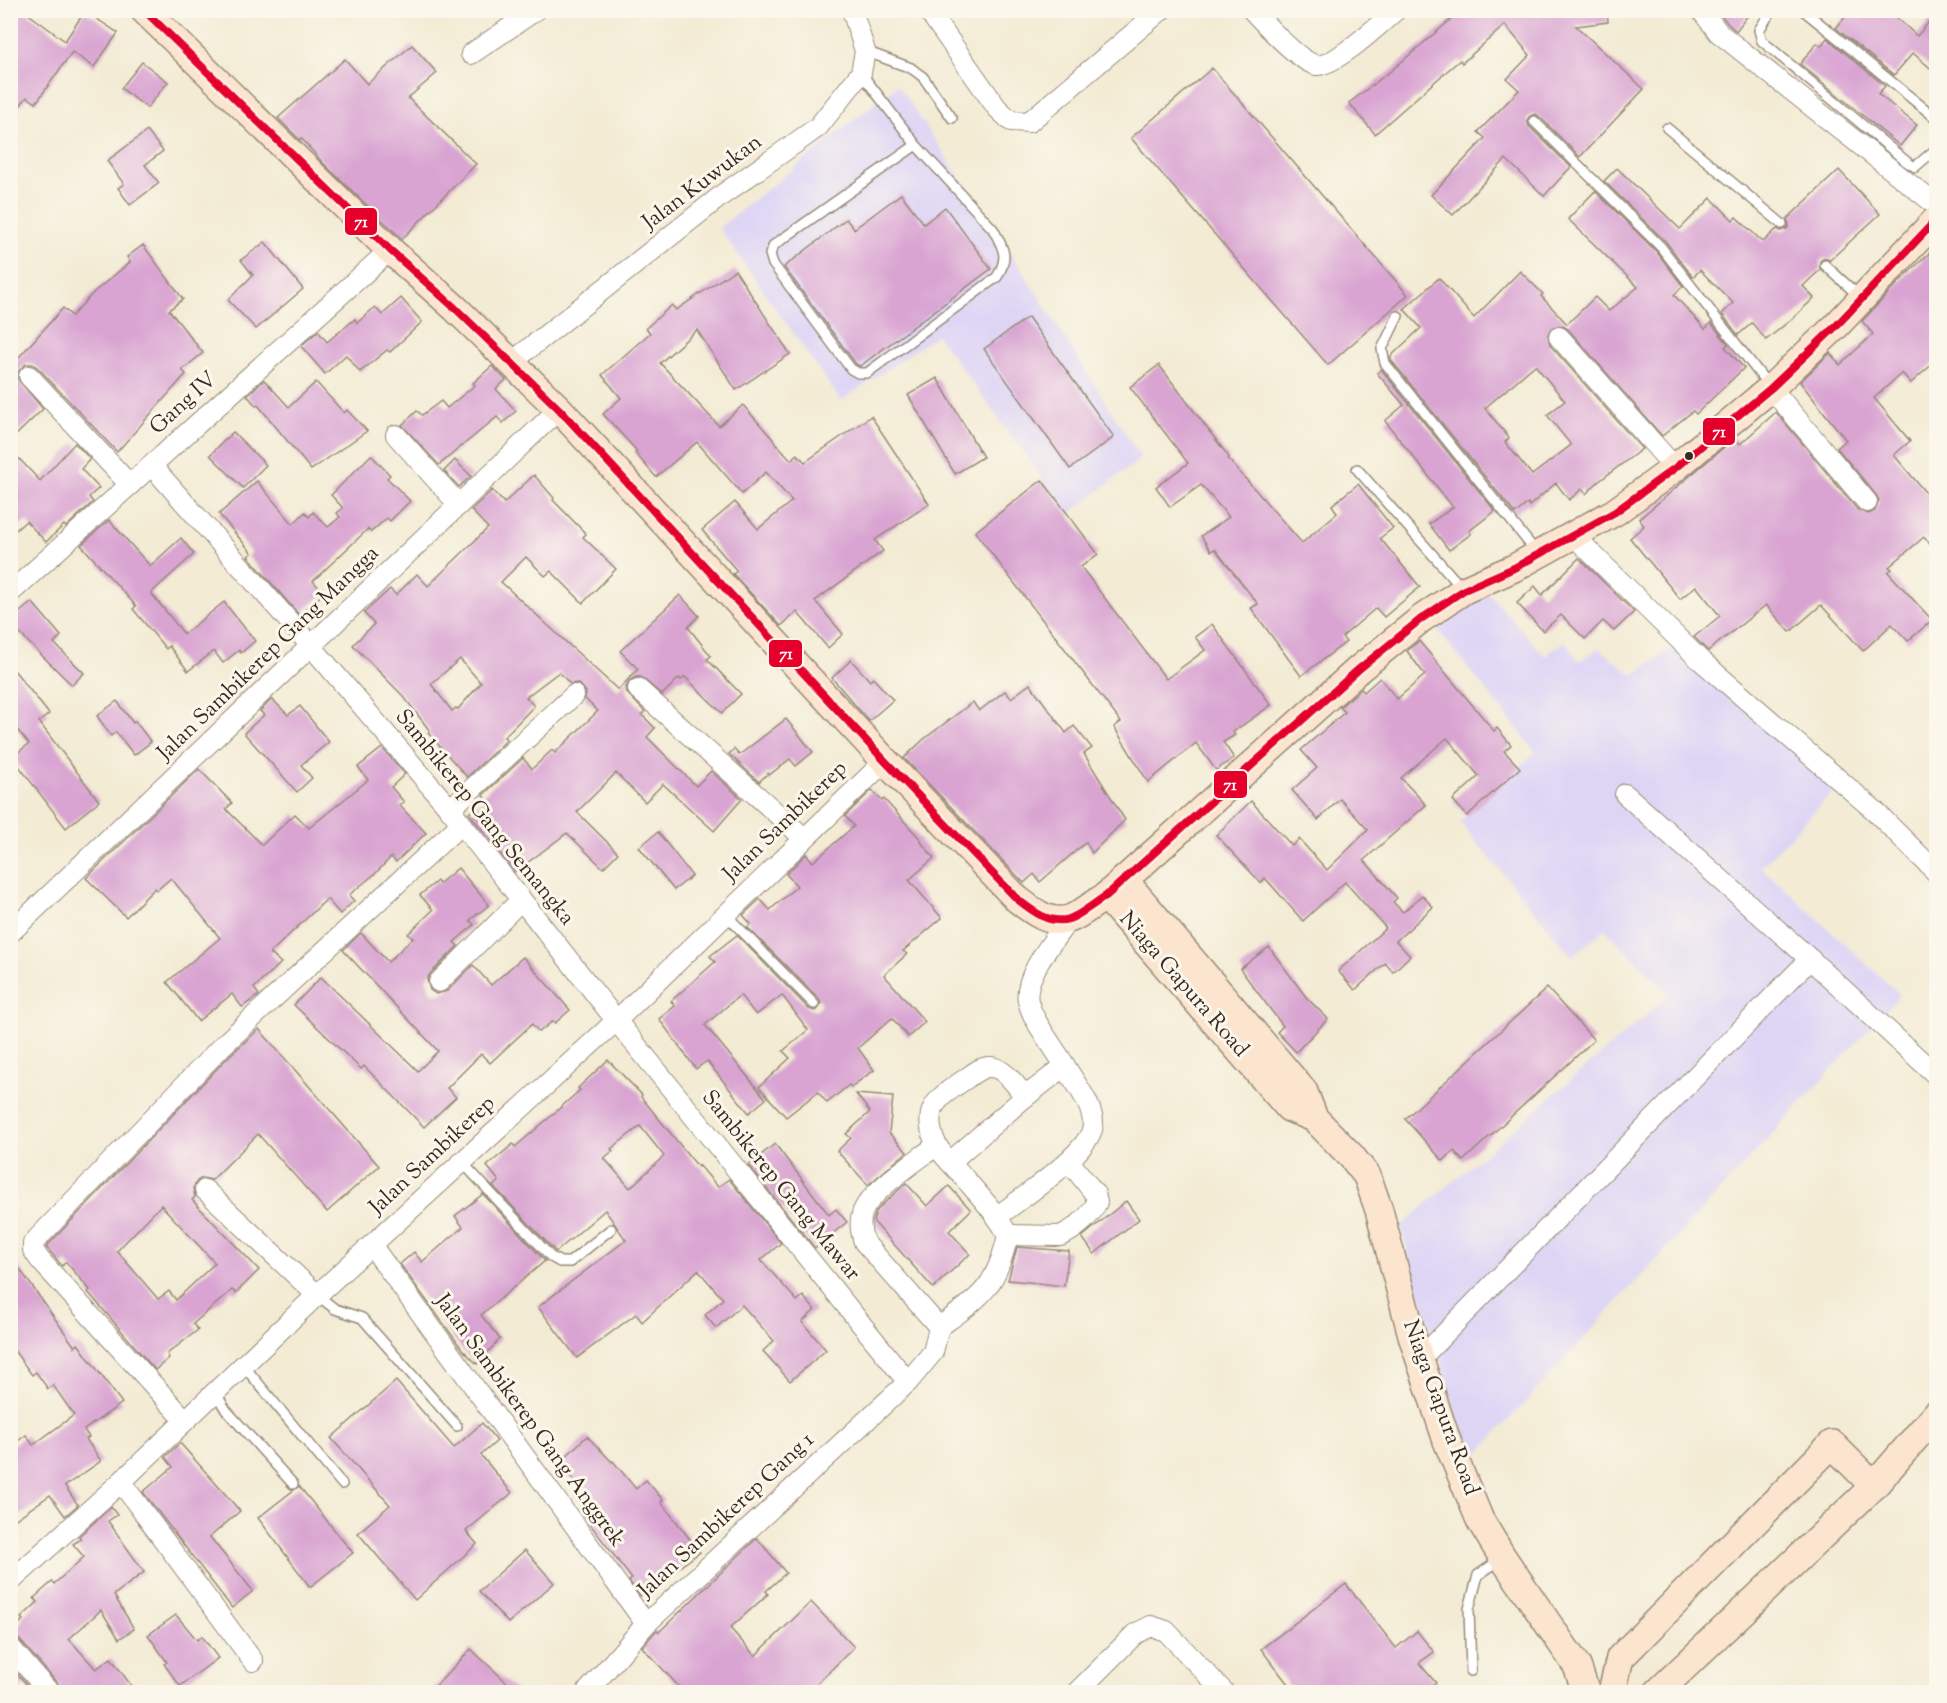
<svg xmlns="http://www.w3.org/2000/svg" width="1947" height="1703" font-family="'Sorts Mill Goudy',serif">
  <style>
    .built { fill: #ded5f5 }
    .building { fill: #d9a4d2; fill-rule: evenodd }
    .lines { fill: none; stroke-linecap: round; stroke-linejoin: round }
    .lane-casing { stroke: #978a79; stroke-width: 12 }
    .street-casing { stroke: #978a79; stroke-width: 22 }
    .secondary-casing { stroke: #978a79; stroke-width: 30 }
    .lane { stroke: #fff; stroke-width: 9 }
    .street { stroke: #fff; stroke-width: 20 }
    .secondary { stroke: #fbe5cf; stroke-width: 27 }
    .bus-1-casing { stroke: #fbf7ec; stroke-width: 12 }
    .bus-1 { stroke: #e4002b; stroke-width: 8 }
    .bus-dot { fill: #3b2a1e; stroke: #fbf7ec; stroke-width: 2 }
    .labels { text-anchor: middle; dominant-baseline: central; stroke-width: 6; stroke-linejoin: round; paint-order: stroke }
    .street-label { font-size: 22px; fill: #3b2a1e; stroke: #fbf7ec }
    .line-badge { stroke: #fbf7ec; stroke-width: 2 }
    .badge-label { font-size: 16px; text-anchor: middle; font-weight: bold; fill: #fff }
  </style>
  <rect width="100%" height="100%" fill="#fbf7ec"/>
  <filter id="ink" filterUnits="userSpaceOnUse"><feTurbulence type="fractalNoise" baseFrequency=".0167" numOctaves="2"/><feDisplacementMap in="SourceGraphic" scale="12" xChannelSelector="R" yChannelSelector="G"/><feConvolveMatrix kernelMatrix="1 2 1 2 8 2 1 2 1" color-interpolation-filters="sRGB"/></filter>
  <filter id="wash" filterUnits="userSpaceOnUse"><feTurbulence type="fractalNoise" baseFrequency=".008" numOctaves="4" result="noise"/><feDisplacementMap in="SourceGraphic" scale="24" xChannelSelector="R" yChannelSelector="G"/><feGaussianBlur stdDeviation="1.35" result="paint"/><feColorMatrix in="noise" values="0 0 0 0 0 0 0 0 0 0 0 0 0 0 0 0 0 1.4 0 .05"/><feComposite in="paint" operator="in"/></filter>
  <g filter="url(#wash)">
    <rect width="100%" height="100%" fill="#f3ebd4"/>
    <g class="built">
      <path d="M898,85L1027,278L1141,458L1069,514L937,335L841,401L719,228Z"/>
      <path d="M1487,592L1545,656L1565,641L1579,661L1599,648L1633,675L1680,643L1840,785L1761,867L1900,995L1471,1461L1400,1227L1670,995L1605,929L1572,956L1460,822L1536,752L1436,628Z"/>
    </g>
    <g id="blocks">
      <g class="building">
        <path d="M10,10H23L65,41L85,11L118,33L94,67L72,52L36,103L27,97L10,118Z"/>
        <path d="M1462,10H1607L1608,22L1576,26L1644,89L1580,157L1539,116L1535,114L1530,116L1527,120L1529,126L1571,167L1544,196L1506,159L1453,215L1431,195L1485,138L1478,132L1519,90L1507,79L1530,55L1505,25L1462,63L1460,60L1447,71L1375,134L1349,103L1392,70Z"/>
        <path d="M1717,10H1752L1736,31L1728,24Z"/>
        <path d="M1851,10H1888L1917,36L1936,14V73L1913,53L1894,75L1836,28Z"/>
        <path d="M1827,38L1885,86L1878,94L1917,125L1900,146L1800,64L1817,43L1821,46Z"/>
        <path d="M412,45L437,73L408,98L476,164L402,239L323,163L301,138L300,140L278,118L345,59L367,84Z"/>
        <path d="M142,62L168,82L147,108L121,88Z"/>
        <path d="M1212,68L1408,295L1328,365L1131,138Z"/>
        <path d="M147,131L163,151L145,165L159,183L130,205L118,188L124,184L107,161Z"/>
        <path d="M1617,168L1680,229L1711,198L1733,220L1736,217L1763,242L1777,229L1781,231L1787,229L1789,225L1787,219L1839,170L1880,214L1830,260L1824,258L1820,261V270L1803,286L1814,298L1793,318L1766,340L1752,323L1738,335L1722,314L1733,303L1700,270L1693,277L1666,242L1604,181Z"/>
        <path d="M1595,191L1656,251L1683,286L1674,295L1705,329L1711,323L1728,344L1725,347L1744,368L1696,414L1693,411L1662,436L1568,329L1562,326L1552,328L1548,334L1550,345L1642,449L1598,482L1586,494L1582,489L1569,500L1556,483L1529,506L1528,503L1515,514L1391,360V356L1421,328L1404,309L1439,278L1474,318L1520,271L1543,294L1541,296L1567,324L1595,297L1609,311L1638,287L1568,219ZM1535,365L1565,401L1547,415L1571,445L1532,475L1505,442L1509,438L1485,408Z"/>
        <path d="M901,194L924,224L945,207L991,269L860,366L856,364L784,267L846,219L854,229Z"/>
        <path d="M265,242L303,289L256,329L228,300L253,275L241,260Z"/>
        <path d="M143,245L183,299L169,310L203,353L182,370L186,374L117,452L38,368L32,364H26L18,372V379L43,409L10,441V367L63,308L72,316L94,292L130,262L127,257Z"/>
        <path d="M1936,247V361L1911,383L1902,373L1874,398L1910,441L1894,455L1936,505V552L1924,537L1889,567L1892,569L1888,572L1932,620L1908,641L1892,624L1863,651L1821,605L1790,632L1766,605L1708,651L1694,637L1720,616L1696,586L1680,599L1630,538L1644,526L1639,519L1735,438L1740,444L1776,412L1858,510L1869,514L1875,511L1879,500L1876,495L1837,448L1846,440L1800,382L1830,353L1840,365L1873,334L1862,321L1905,276Z"/>
        <path d="M735,270L790,354L736,390L697,330L660,363L719,426L743,405L791,460L797,454L805,462L871,416L929,504L875,540L883,551L815,601L843,634L828,648L797,612L781,626L733,574L737,571L702,530L735,502L758,529L792,501L766,472L742,494L697,442L656,477L635,453L637,451L603,414L621,398L602,375L650,333L646,328L672,305L676,310Z"/>
        <path d="M401,298L422,322L390,352L387,350L360,372L346,355L325,374L301,346L318,331L327,342L355,319L357,323L375,307L382,315Z"/>
        <path d="M1028,317L1114,437L1070,469L984,349Z"/>
        <path d="M1159,365L1229,457L1228,459L1302,543L1337,513L1332,505L1358,484L1393,528L1380,538L1420,587L1384,617L1376,608L1342,637L1346,642L1301,676L1251,608L1258,604L1215,549L1211,551L1201,536L1229,517L1201,485L1170,507L1156,487L1188,463L1130,387Z"/>
        <path d="M492,366L506,380L496,389L516,411L503,423L497,417L439,465L402,425L417,411L422,415L441,401L447,408L475,385L473,383Z"/>
        <path d="M1381,369L1495,511L1469,531L1471,534L1449,550L1429,524L1453,507L1385,421L1404,405L1377,373Z"/>
        <path d="M937,378L983,457L955,474L908,395Z"/>
        <path d="M264,380L289,407L316,382L344,413L347,410L367,431L311,470L258,405L256,406L247,395Z"/>
        <path d="M233,432L266,465L243,488L210,455Z"/>
        <path d="M75,443L90,459L81,469L99,488L89,497L93,502L66,527L64,525L46,542L26,521L10,535V449L40,481Z"/>
        <path d="M371,455L390,475L387,478L410,501L390,521L387,518L371,532L368,529L313,581L324,593L299,615L248,556L252,553L219,514L257,481L293,524L305,512L309,517L313,512L328,527L340,517L337,513L343,508L331,495Z"/>
        <path d="M455,460L471,476L459,487L444,471Z"/>
        <path d="M534,475L554,498L553,500L586,534L583,537L616,569L583,603L551,571L545,576L526,557L501,582L618,690L638,669L620,651L680,595L699,616L688,627L711,656L707,659L741,694L722,713L685,677L681,680L679,678L662,695L641,677H635L629,681L626,687L627,693L645,712L642,715L655,728L647,737L696,786L711,771L742,799L714,831L663,784L645,802L616,773L577,812L618,853L603,868L567,833L515,872L469,813L485,799L483,795L523,758L532,769L552,750L555,753L598,711L585,699L586,692L582,687L577,683L570,684L559,672L526,697L534,706L504,737L507,740L467,777L428,733L430,731L404,697L353,645L374,624L364,613L390,589L396,595L417,574L428,586L488,528L471,510L492,490L504,503ZM460,659L481,683L458,709L456,708L452,711L431,684Z"/>
        <path d="M1042,480L1098,554L1081,567L1166,679L1205,650L1195,637L1212,624L1271,705L1233,732L1235,735L1223,742L1234,758L1216,770L1196,743L1148,782L1114,727L1121,722L975,532Z"/>
        <path d="M109,520L150,566L181,538L194,554L151,593L184,634L224,602L255,641L241,653L239,650L223,663L214,651L188,671L169,646L166,649L133,609L136,606L81,545Z"/>
        <path d="M1579,558L1634,612L1614,631L1603,621L1585,639L1561,615L1543,631L1517,603L1535,586L1542,595Z"/>
        <path d="M32,602L61,636L54,643L84,673L72,685L10,624V620Z"/>
        <path d="M1419,641L1494,731L1497,728L1511,745L1504,751L1520,768L1467,816L1453,800L1479,776L1447,738L1401,778L1426,805L1364,860L1397,898L1393,902L1403,912L1422,895L1433,907L1396,941L1410,956L1393,972L1385,963L1355,990L1338,971L1386,928L1345,882L1303,921L1265,878L1261,883L1216,835L1251,801L1292,846L1299,839L1327,870L1368,830L1340,799L1318,820L1292,790L1317,768L1301,750L1345,712L1340,707L1361,689L1364,692L1380,678L1397,699L1425,675L1407,651Z"/>
        <path d="M851,660L870,681L873,678L893,700L869,721L832,678Z"/>
        <path d="M10,665L49,714L39,722L99,801L66,828L12,757L29,744L10,721Z"/>
        <path d="M1030,684L1066,733L1074,726L1092,748L1084,754L1125,820L1092,853L1086,842L1040,882L1034,874L1024,883L904,758L924,739L973,702L979,711L1005,691L1011,698Z"/>
        <path d="M272,699L288,715L300,706L329,742L301,765L312,778L297,792L244,733L264,715L260,711Z"/>
        <path d="M117,701L133,723L135,721L151,742L134,755L116,732L111,736L97,716Z"/>
        <path d="M786,719L813,752L796,766L790,759L769,775L768,773L759,782L729,754L734,749L739,755Z"/>
        <path d="M382,748L405,774L391,787L404,802L399,805L426,833L396,862L391,857L376,873L349,895L354,901L340,914L327,899L270,953L281,963L254,988L259,995L242,1007L232,994L198,1021L167,982L220,938L171,878L157,890L155,888L126,917L86,878L199,769L232,803L226,809L262,845L295,814L309,828L368,780L358,767Z"/>
        <path d="M872,790L882,801L884,799L922,841L921,842L934,858L909,880L942,918L903,951L907,954L884,975L925,1022L908,1037L892,1018L858,1048L874,1070L851,1087L849,1085L827,1103L818,1092L786,1117L759,1087L790,1058L783,1051L808,1030L782,995L756,1015L740,995L705,1025L766,1099L749,1113L707,1061L696,1069L659,1019L675,1006L671,1001L715,962L710,956L737,935L809,1009L815,1011L819,1008L821,1003L819,999L747,927L751,924L743,915L760,899L770,910L797,886L786,874L806,854L813,862L854,826L845,816Z"/>
        <path d="M658,832L692,876L674,890L639,847Z"/>
        <path d="M458,868L489,905L470,920L474,925L454,942L458,946L430,974L427,979L430,990L436,994L447,991L473,965L491,985L523,957L570,1010L555,1023L553,1021L539,1032L532,1024L490,1063L481,1054L447,1088L456,1097L424,1127L364,1066L361,1069L294,1005L321,977L418,1071L438,1051L343,950L361,933L388,962L413,938L408,934L433,910L420,895L437,881L439,884Z"/>
        <path d="M1269,947L1306,997L1328,1019L1296,1052L1277,1032L1283,1026L1240,969Z"/>
        <path d="M1547,988L1594,1040L1463,1161L1454,1151L1443,1161L1405,1119Z"/>
        <path d="M259,1029L379,1166L327,1212L258,1134L212,1180L202,1178L197,1181L193,1188L195,1197L192,1200L259,1270L236,1293L232,1290L193,1324L198,1330L167,1354L169,1358L155,1370L88,1292L90,1290L66,1262L62,1266L46,1247L229,1056ZM161,1205L215,1263L176,1300L169,1291L158,1299L117,1251Z"/>
        <path d="M608,1060L642,1095L641,1097L698,1167L699,1165L718,1187L729,1179L781,1243L761,1260L797,1301L803,1296L815,1310L802,1322L826,1350L790,1381L763,1351L774,1341L742,1305L716,1328L705,1315L723,1299L698,1270L642,1322L636,1314L577,1358L538,1307L626,1240L605,1210L556,1252L493,1186L499,1181L487,1166L513,1144L515,1147L550,1117L580,1090L578,1088ZM640,1126L664,1156L630,1188L604,1158L613,1151L611,1149Z"/>
        <path d="M856,1094L893,1097L889,1133L907,1152L868,1185L837,1151L851,1138L846,1134L870,1112Z"/>
        <path d="M775,1144L829,1215L836,1209L847,1222L815,1248L748,1165Z"/>
        <path d="M906,1183L927,1206L949,1186L971,1210L949,1231L970,1254L933,1288L873,1221L876,1212L882,1205Z"/>
        <path d="M483,1194L545,1261L481,1315L500,1339L477,1364L462,1349L400,1264L414,1252L422,1262L463,1227L455,1216Z"/>
        <path d="M1126,1201L1139,1219L1094,1254L1082,1237Z"/>
        <path d="M1017,1247L1069,1251L1064,1286L1008,1280Z"/>
        <path d="M10,1255L75,1347L78,1344L122,1403L84,1430L89,1437L86,1439L101,1461L65,1486L78,1505L65,1516L50,1495L10,1523V1447L26,1435L33,1445L74,1415L53,1385L48,1389L36,1372L32,1375L10,1345Z"/>
        <path d="M396,1381L454,1448L482,1423L497,1441L481,1455L512,1493L466,1531L477,1544L415,1600L358,1533L390,1505L331,1438Z"/>
        <path d="M587,1436L612,1462L613,1461L636,1489L646,1480L663,1500L661,1502L700,1552L640,1596L629,1581L632,1579L580,1511L585,1506L574,1494L582,1488L558,1464Z"/>
        <path d="M180,1443L240,1511L210,1537L253,1591L232,1608L143,1492L173,1467L165,1457Z"/>
        <path d="M299,1486L353,1553L310,1587L258,1518Z"/>
        <path d="M111,1507L117,1515L108,1521L144,1572L114,1595L134,1629L119,1639L101,1610L69,1639L96,1669L111,1658L136,1692H61L58,1684L19,1639L10,1635V1632L23,1620L21,1618L38,1602L34,1598L52,1582L54,1584L84,1557L73,1544L81,1539L79,1536Z"/>
        <path d="M757,1538L786,1573L766,1591L768,1594L730,1628L755,1656L811,1602L854,1647L809,1692H684L642,1647L655,1632L657,1630L659,1632Z"/>
        <path d="M525,1550L554,1583L508,1623L479,1591Z"/>
        <path d="M1346,1584L1396,1648L1417,1631L1434,1652L1419,1663L1436,1683L1425,1692H1294L1261,1649Z"/>
        <path d="M176,1615L197,1640L202,1636L218,1658L180,1686L164,1664L167,1662L148,1635Z"/>
        <path d="M471,1649L517,1692H430Z"/>
        <path d="M10,1666L26,1684L17,1692H10Z"/>
      </g>
    </g>
  </g>
  <g filter="url(#ink)">
    <use href="#blocks" fill-opacity="0" stroke="#978a79" stroke-width="1.5"/>
    <g class="lines">
      <defs>
        <g id="lane">
          <path d="M1772,10L1759,30L1762,41L1907,162L1915,167L1936,149"/>
          <path d="M1803,10L1936,118"/>
          <path d="M865,51L911,68L923,77L952,118"/>
          <path d="M861,73L916,145L993,229C1004,249 1009,257 997,277L867,373H858L851,369L773,264L770,254L774,245L916,145"/>
          <path d="M1534,121L1661,247L1769,386"/>
          <path d="M1667,128L1782,224"/>
          <path d="M1825,265L1860,297"/>
          <path d="M1398,316L1382,349L1385,363L1537,553"/>
          <path d="M1357,469L1462,588"/>
          <path d="M725,914L814,1004"/>
          <path d="M462,1162L551,1257L560,1262H570L611,1229"/>
          <path d="M317,1295L335,1309L362,1318L457,1426"/>
          <path d="M243,1365L342,1484"/>
          <path d="M215,1392L226,1410L293,1484"/>
          <path d="M1471,1671L1469,1609L1478,1575L1500,1560"/>
        </g>
        <g id="street">
          <path d="M928,10L997,108L1011,121L1029,122L1161,10"/>
          <path d="M1252,10C1264,23 1300,62 1316,65C1333,68 1381,23 1396,10"/>
          <path d="M1701,10L1719,33L1936,205"/>
          <path d="M471,54L536,10"/>
          <path d="M1559,337L1675,468"/>
          <path d="M512,362L722,195L818,127L861,73L865,51L852,10"/>
          <path d="M29,376L130,485"/>
          <path d="M1771,388L1867,502"/>
          <path d="M396,435L459,505"/>
          <path d="M152,466L312,647L450,809L619,1024L908,1382"/>
          <path d="M1573,535L1698,658L1874,810L1936,872"/>
          <path d="M10,593L390,250"/>
          <path d="M638,689L804,838"/>
          <path d="M1625,794L1810,959L1936,1075"/>
          <path d="M450,809L574,695"/>
          <path d="M10,933L559,409"/>
          <path d="M439,982L521,900"/>
          <path d="M950,1162L1025,1097"/>
          <path d="M205,1190L317,1295"/>
          <path d="M998,1216C1020,1199 1093,1151 1093,1124C1093,1104 1074,1082 1065,1066"/>
          <path d="M1008,1235L1060,1236C1075,1230 1091,1216 1097,1202L1095,1194L1069,1161"/>
          <path d="M372,1246L646,1624"/>
          <path d="M939,1327C982,1296 996,1288 1008,1235C995,1211 977,1193 960,1173C952,1164 941,1154 936,1144C920,1108 939,1097 967,1078C974,1073 982,1066 991,1067C1004,1068 1018,1087 1025,1097L1065,1066C1054,1047 1033,1022 1028,1001C1023,976 1055,939 1069,919"/>
          <path d="M1420,1359L1810,959"/>
          <path d="M185,1420L40,1260L33,1250V1243L221,1047L461,824"/>
          <path d="M121,1482L253,1661"/>
          <path d="M10,1582L121,1482L317,1295L616,1021L885,761"/>
          <path d="M10,1647L49,1692"/>
          <path d="M587,1692L646,1624L908,1382L933,1352L939,1327L864,1242C861,1232 859,1224 862,1214C867,1193 918,1160 937,1145"/>
          <path d="M1077,1692L1135,1634L1151,1626L1166,1631L1224,1692"/>
        </g>
        <g id="secondary">
          <path d="M144,10L390,250L455,308L559,409L885,761L1017,899C1031,910 1049,925 1069,919C1079,916 1096,902 1106,896L1359,669L1421,619L1464,590L1514,568L1615,512L1675,468L1771,388L1836,326L1936,220"/>
          <path d="M1124,880L1304,1092L1314,1118L1352,1157L1367,1176L1379,1210L1413,1339L1447,1441L1480,1520L1503,1558L1577,1666L1586,1692"/>
          <path d="M1106,896L1289,1108L1314,1118"/>
          <path d="M1612,1692L1620,1658L1832,1444L1874,1486"/>
          <path d="M1658,1692L1874,1486L1936,1414"/>
        </g>
      </defs>
      <use href="#lane" class="lane-casing"/>
      <use href="#street" class="street-casing"/>
      <use href="#secondary" class="secondary-casing"/>
      <use href="#lane" class="lane"/>
      <use href="#street" class="street"/>
      <use href="#secondary" class="secondary"/>
      <defs>
        <path id="bus-1" d="M144,10L390,250L455,308L559,409L885,761L1017,899C1031,910 1049,925 1069,919C1079,916 1096,902 1106,896L1359,669L1421,619L1464,590L1514,568L1615,512L1675,468L1771,388L1836,326L1936,220"/>
      </defs>
      <use href="#bus-1" class="bus-1-casing"/>
      <use href="#bus-1" class="bus-1"/>
    </g>
  </g>
  <circle class="bus-dot" cx="1689" cy="456" r="5"/>
  <g class="labels">
    <g class="street-label">
      <text transform="translate(703 183) rotate(-37)">Jalan Kuwukan</text>
      <text transform="translate(184 404) rotate(-42)">Gang IV</text>
      <text transform="translate(269 654) rotate(-44)">Jalan Sambikerep Gang Mangga</text>
      <text transform="translate(484 818) rotate(51)">Sambikerep Gang Semangka</text>
      <text transform="translate(786 822) rotate(-44)">Jalan Sambikerep</text>
      <text transform="translate(1183 985) rotate(49)">Niaga Gapura Road</text>
      <text transform="translate(433 1156) rotate(-43)">Jalan Sambikerep</text>
      <text transform="translate(780 1186) rotate(51)">Sambikerep Gang Mawar</text>
      <text transform="translate(1440 1408) rotate(70)">Niaga Gapura Road</text>
      <text transform="translate(529 1421) rotate(54)">Jalan Sambikerep Gang Anggrek</text>
      <text transform="translate(727 1516) rotate(-43)">Jalan Sambikerep Gang 1</text>
    </g>
  </g>
  <g class="line-badge">
    <rect x="344" y="207" width="34" height="29" rx="6" fill="#e4002b"/>
    <rect x="1702" y="417" width="34" height="29" rx="6" fill="#e4002b"/>
    <rect x="768" y="639" width="35" height="29" rx="6" fill="#e4002b"/>
    <rect x="1213" y="770" width="35" height="29" rx="6" fill="#e4002b"/>
  </g>
  <g class="badge-label">
    <text x="361" y="227">71</text>
    <text x="1719" y="437">71</text>
    <text x="786" y="659">71</text>
    <text x="1230" y="790">71</text>
  </g>
  <rect width="1947" height="1703" fill="none" stroke="#fbf7ec" stroke-width="36"/>
</svg>
